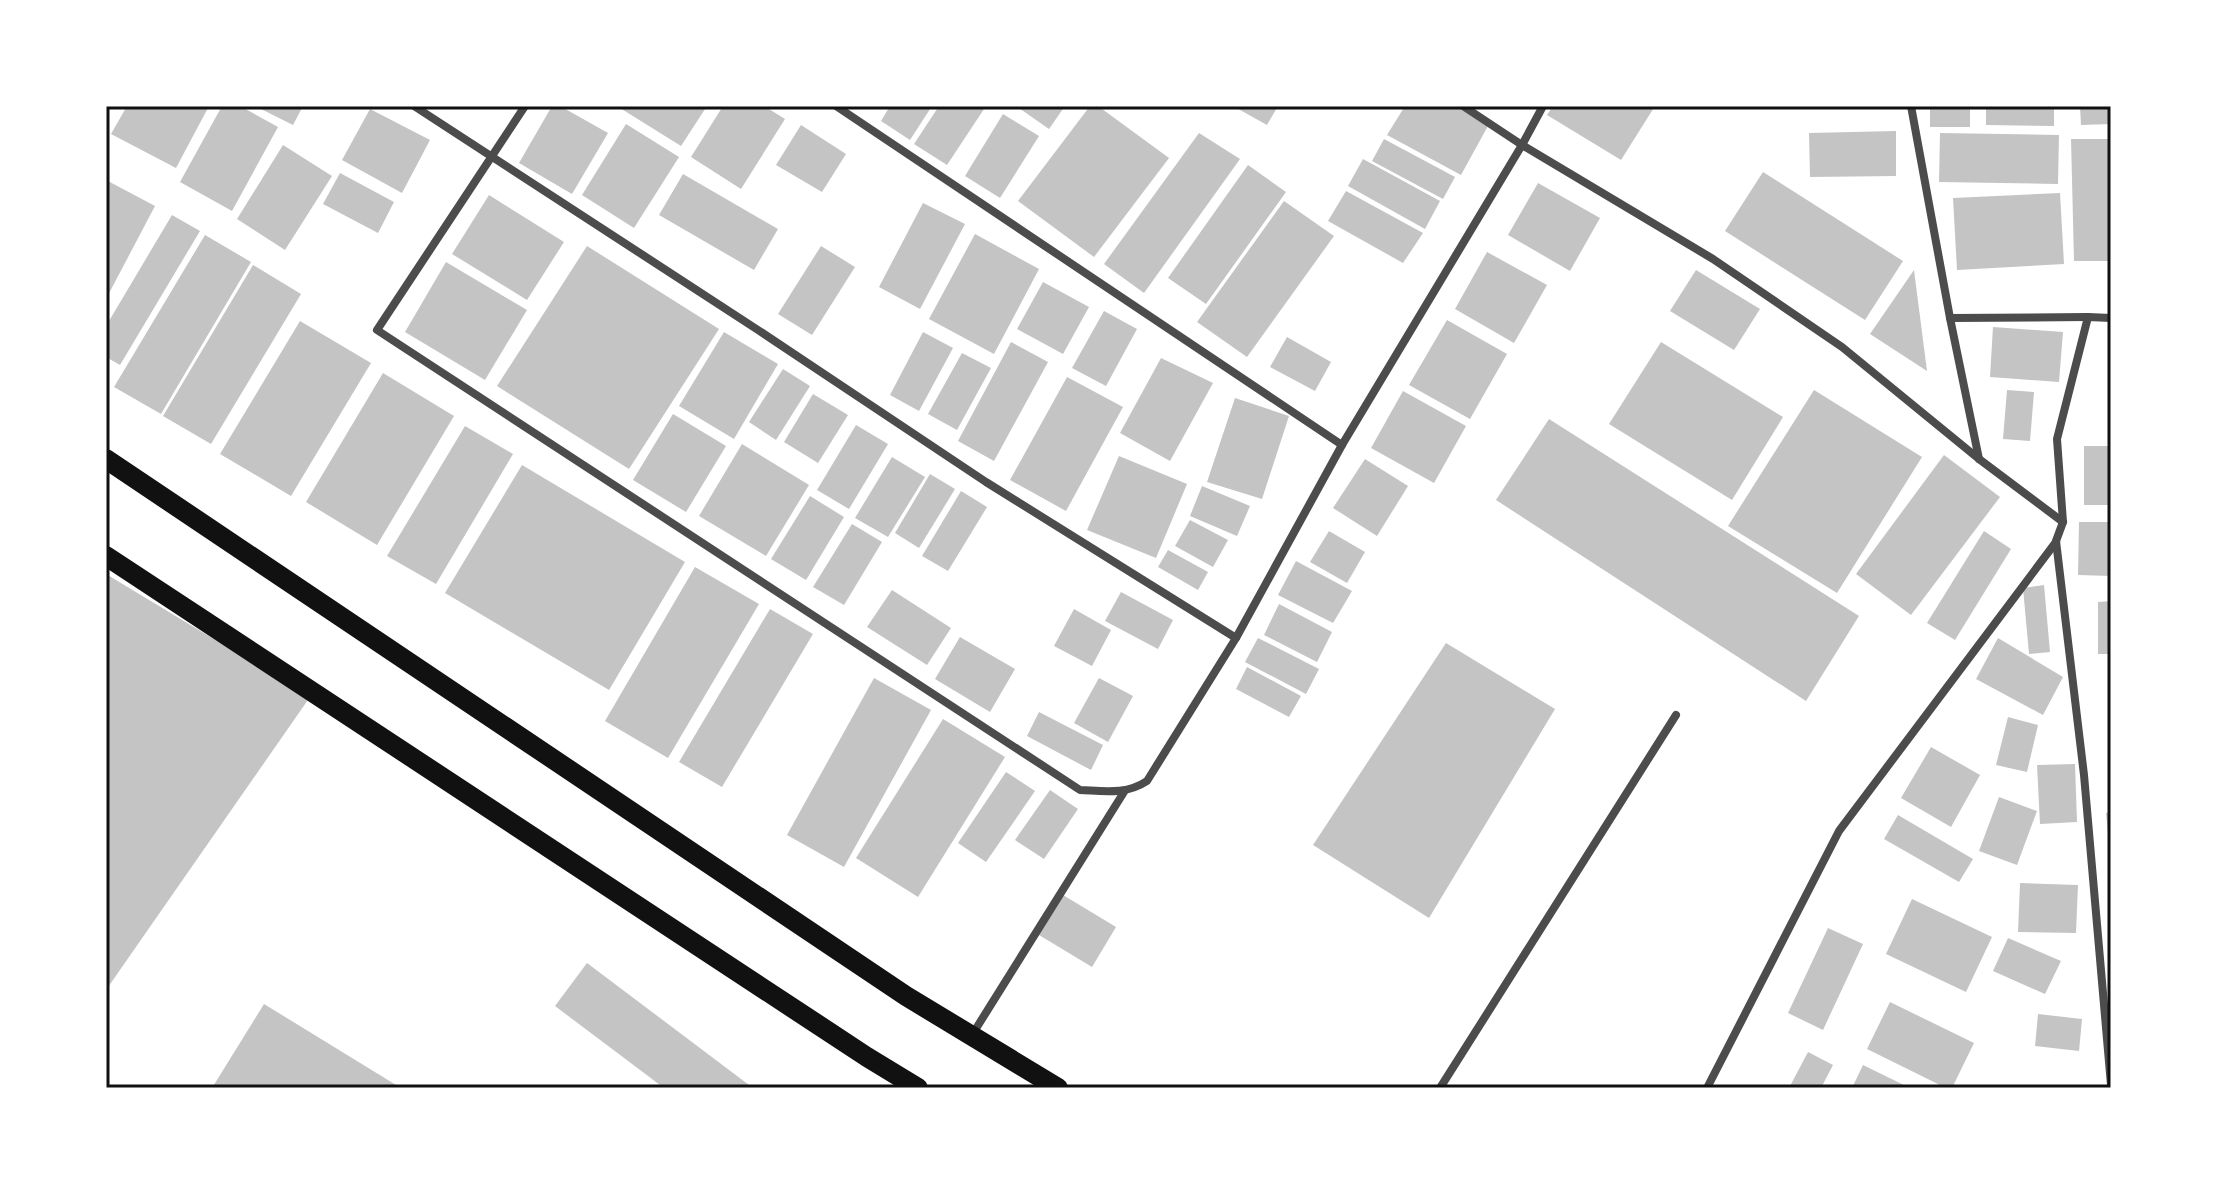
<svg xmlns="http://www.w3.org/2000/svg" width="2217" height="1194" font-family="Inter,sans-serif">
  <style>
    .building { fill: #c4c4c4 }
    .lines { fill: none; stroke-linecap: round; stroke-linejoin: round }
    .minor { stroke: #4c4c4c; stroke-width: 8 }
    .primary { stroke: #111; stroke-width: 20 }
    .neatline { fill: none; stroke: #111; stroke-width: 3 }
  </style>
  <rect width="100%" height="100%" fill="#fff"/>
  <g class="building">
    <path d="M127,106H209L176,168L111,134Z"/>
    <path d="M222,106H240L278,127L232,211L180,182Z"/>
    <path d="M255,106H303L293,125Z"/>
    <path d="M552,106H560L608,133L572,194L519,163Z"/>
    <path d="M622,106H707L681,146L620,108Z"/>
    <path d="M723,106H764L785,119L741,189L691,157Z"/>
    <path d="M890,106H932L910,140L881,121Z"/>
    <path d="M939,106H986L947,165L914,144Z"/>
    <path d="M1016,106H1065L1049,129Z"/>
    <path d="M1090,106H1098L1169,158L1094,257L1018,201Z"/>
    <path d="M1233,106H1278L1267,125Z"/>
    <path d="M1405,106H1458L1489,124L1461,175L1387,135Z"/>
    <path d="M1553,106H1655L1621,160L1547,115Z"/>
    <rect x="1930" y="106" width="40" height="21"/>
    <path d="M1986,106H2054V126L1986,125Z"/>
    <path d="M2080,106H2111V124L2081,125Z"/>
    <path d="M370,109L430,140L402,193L342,160Z"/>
    <path d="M1003,114L1039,136L1000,198L965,176Z"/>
    <path d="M626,124L679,157L634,228L582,195Z"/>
    <path d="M801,125L846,154L822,192L776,165Z"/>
    <path d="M1896,131V176L1810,177L1809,133Z"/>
    <path d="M1199,133L1240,159L1144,293L1104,264Z"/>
    <path d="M1940,133L2059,135L2058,184L1939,182Z"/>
    <path d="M1384,139L1455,177L1443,199L1372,161Z"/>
    <path d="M2071,139H2111V261H2074Z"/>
    <path d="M283,145L332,176L285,250L237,219Z"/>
    <path d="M1363,159L1440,201L1425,229L1348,186Z"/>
    <path d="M1248,165L1286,192L1206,304L1168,278Z"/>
    <path d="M1763,172L1903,261L1865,320L1725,231Z"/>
    <path d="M340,173L394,202L378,233L323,204Z"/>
    <path d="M683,174L778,229L754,270L659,215Z"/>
    <path d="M106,180L155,206L106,299Z"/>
    <path d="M1538,183L1600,218L1570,271L1508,235Z"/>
    <path d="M1346,191L1423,233L1403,263L1328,221Z"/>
    <path d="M2060,193L2064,264L1957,270L1953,198Z"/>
    <path d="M489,195L564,242L527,300L452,254Z"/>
    <path d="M1284,201L1334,236L1247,357L1197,322Z"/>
    <path d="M923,203L965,224L920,309L879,287Z"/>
    <path d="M172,215L200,231L120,365L106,357V326Z"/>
    <path d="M975,234L1039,269L994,354L929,319Z"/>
    <path d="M205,235L251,262L161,414L114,387Z"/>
    <path d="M587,246L719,329L629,469L497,386Z"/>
    <path d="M821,246L855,267L812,335L778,314Z"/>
    <path d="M1487,252L1547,285L1514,343L1455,309Z"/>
    <path d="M446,262L527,310L485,380L405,332Z"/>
    <path d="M253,265L301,294L211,444L163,416Z"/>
    <path d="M1696,270L1760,309L1734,350L1670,311Z"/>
    <path d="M1914,270L1927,371L1870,334Z"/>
    <path d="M1043,282L1089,307L1063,354L1017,329Z"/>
    <path d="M1104,311L1137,329L1106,386L1072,368Z"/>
    <path d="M1447,320L1507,354L1470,419L1409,385Z"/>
    <path d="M300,321L371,363L291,496L220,454Z"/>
    <path d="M1993,327L2063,332L2059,382L1990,377Z"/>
    <path d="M724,332L778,364L734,439L679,406Z"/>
    <path d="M923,332L953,348L919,411L890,395Z"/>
    <path d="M1287,337L1331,362L1315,391L1270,367Z"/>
    <path d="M1011,342L1048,362L994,461L958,441Z"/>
    <path d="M1661,342L1783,417L1732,500L1609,424Z"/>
    <path d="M962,353L991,368L957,430L928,414Z"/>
    <path d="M1161,358L1213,383L1170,461L1120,433Z"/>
    <path d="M783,369L810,386L776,440L749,422Z"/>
    <path d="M383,373L454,416L377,545L306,502Z"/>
    <path d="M1067,377L1123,407L1066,511L1010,480Z"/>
    <path d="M1814,390L1922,457L1837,593L1728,526Z"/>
    <path d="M2007,390L2034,392L2030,441L2003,439Z"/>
    <path d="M1403,391L1466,426L1434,483L1371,448Z"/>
    <path d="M813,394L848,415L818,463L784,442Z"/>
    <path d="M1235,398L1289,416L1262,499L1207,482Z"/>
    <path d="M673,414L726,446L686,512L633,480Z"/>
    <path d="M1549,419L1859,616L1806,701L1496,500Z"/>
    <path d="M856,425L888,444L849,509L817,490Z"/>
    <path d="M465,426L513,454L436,584L387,556Z"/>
    <path d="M742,444L809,485L766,556L699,516Z"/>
    <rect x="2084" y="446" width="27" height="59"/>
    <path d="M1944,455L2000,497L1911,615L1856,574Z"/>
    <path d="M1119,456L1187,484L1156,558L1087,530Z"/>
    <path d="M892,457L925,477L888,537L855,518Z"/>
    <path d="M1365,459L1408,486L1377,536L1333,508Z"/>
    <path d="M522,465L685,562L609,690L445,593Z"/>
    <path d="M930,474L955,489L919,548L895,533Z"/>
    <path d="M1202,486L1250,506L1237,536L1190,516Z"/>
    <path d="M961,491L987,507L948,571L922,556Z"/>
    <path d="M810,496L844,517L806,580L771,559Z"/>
    <path d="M1190,520L1228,540L1213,567L1175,546Z"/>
    <path d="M2079,522H2111V576L2078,575Z"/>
    <path d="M852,524L882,542L844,605L813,587Z"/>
    <path d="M1329,531L1365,552L1347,583L1310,562Z"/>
    <path d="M1984,531L2011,549L1955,640L1927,623Z"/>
    <path d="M1168,550L1208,572L1198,590L1158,567Z"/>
    <path d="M1296,561L1352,591L1333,623L1278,595Z"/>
    <path d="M695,567L759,604L668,758L605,721Z"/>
    <path d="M106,574L310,697L106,990Z"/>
    <path d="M2044,585L2050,652L2029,654L2023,588Z"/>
    <path d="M892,590L951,628L927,665L867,627Z"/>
    <path d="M1121,592L1173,620L1158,649L1105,621Z"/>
    <path d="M2111,601V654H2098V602Z"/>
    <path d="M1279,604L1332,632L1317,662L1264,635Z"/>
    <path d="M770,609L813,634L722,787L679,762Z"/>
    <path d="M1074,609L1111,630L1092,666L1054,646Z"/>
    <path d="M960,637L1015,669L990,712L935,679Z"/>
    <path d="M1258,638L1319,669L1306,694L1245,662Z"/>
    <path d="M1998,638L2063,677L2043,715L1976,679Z"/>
    <path d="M1446,643L1555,709L1429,918L1313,845Z"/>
    <path d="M1247,667L1301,696L1289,717L1236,689Z"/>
    <path d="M874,678L931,710L844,867L787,835Z"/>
    <path d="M1099,678L1133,696L1108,742L1074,723Z"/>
    <path d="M1039,712L1103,745L1091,770L1027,736Z"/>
    <path d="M2008,717L2038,725L2027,772L1996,765Z"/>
    <path d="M943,719L1005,757L918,897L856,858Z"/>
    <path d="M1931,747L1980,775L1951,827L1901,798Z"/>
    <path d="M2075,764L2077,822L2040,824L2037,765Z"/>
    <path d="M1006,772L1035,791L986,862L958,843Z"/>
    <path d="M1050,790L1078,809L1044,859L1015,840Z"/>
    <path d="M1999,797L2037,811L2017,865L1979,851Z"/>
    <path d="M2111,812V843H2109L2106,813Z"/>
    <path d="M1898,815L1973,859L1959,882L1884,839Z"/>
    <path d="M2020,883L2078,885L2076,933L2018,932Z"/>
    <path d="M1063,895L1116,927L1092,967L1039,935Z"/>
    <path d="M1912,899L1992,937L1966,992L1886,954Z"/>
    <path d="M1828,928L1863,944L1823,1030L1788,1013Z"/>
    <path d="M2008,938L2061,961L2045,994L1993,971Z"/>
    <path d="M587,963L753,1088H664L555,1006Z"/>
    <path d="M1890,1002L1974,1043L1952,1088H1946L1867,1049Z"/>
    <path d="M264,1004L401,1088H212Z"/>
    <path d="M2038,1014L2082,1019L2079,1051L2035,1046Z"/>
    <path d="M1808,1052L1833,1065L1821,1088H1789Z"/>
    <path d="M1863,1065L1910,1088H1852Z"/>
  </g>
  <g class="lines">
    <g class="minor">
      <path d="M414,106L758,330L986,482L1236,638"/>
      <path d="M525,106L377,330L1080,790C1104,791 1126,795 1147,781L1236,638L1342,445L1522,145L1543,106"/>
      <path d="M836,106L1342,445"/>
      <path d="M1463,106L1522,145L1713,259L1842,347L1979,459L2063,522"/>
      <path d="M1911,106L1950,318L1979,459"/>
      <path d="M1950,318L2088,317"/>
      <path d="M2111,318L2088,317L2057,439L2063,522L2056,541L2084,775L2111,1085"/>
      <path d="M972,1035L1124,792"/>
      <path d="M1440,1088L1676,715"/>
      <path d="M1707,1088L1839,831L2056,542"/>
    </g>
    <g class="primary">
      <path d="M106,459L906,996L1058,1088"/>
      <path d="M106,556L867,1057L918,1088"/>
    </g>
  </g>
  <rect width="2217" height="1194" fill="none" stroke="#ffffff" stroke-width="216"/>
  <rect x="108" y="108" width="2001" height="978" class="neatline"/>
</svg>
